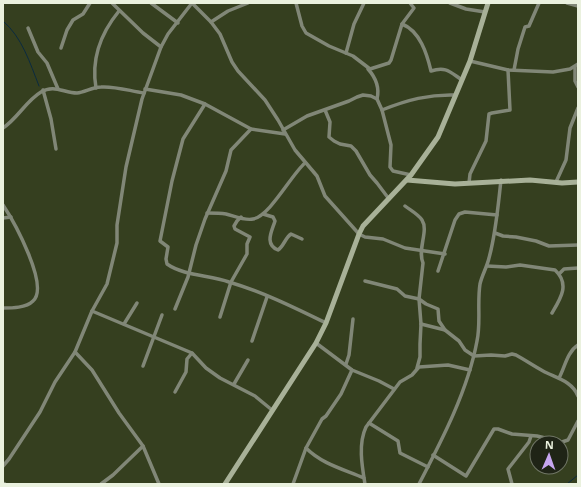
<svg xmlns="http://www.w3.org/2000/svg" width="581" height="487" font-family="'Open Sans',sans-serif">
  <style>
    .lines { fill: none; stroke-linecap: round; stroke-linejoin: round }
    .stream { stroke: #0a2a40; stroke-width: 1 }
    .street { stroke: #818777; stroke-width: 3.5 }
    .secondary { stroke: #a8b198; stroke-width: 5 }
  </style>
  <rect width="100%" height="100%" fill="#353f1f"/>
  <g class="lines">
    <g class="stream">
      <path d="M3,21C22,37 30,63 39,86"/>
      <path d="M567,484L578,475"/>
    </g>
    <g class="street">
      <path d="M112,3L143,33L161,47"/>
      <path d="M151,3L178,23"/>
      <path d="M192,3L211,22L220,34L232,62L238,71L265,100L278,120L295,150L317,176L325,196L359,234L365,237L383,239L405,248L445,254"/>
      <path d="M296,3L302,26L306,33L329,46L353,56L370,69L389,63L391,60L402,24L414,8L410,3"/>
      <path d="M450,3L466,9L485,12"/>
      <path d="M567,3L578,6"/>
      <path d="M211,22L228,11L248,3"/>
      <path d="M402,24C420,31 427,54 431,71C446,66 450,72 462,80"/>
      <path d="M28,28L38,52L47,63L58,89"/>
      <path d="M61,48L67,30L73,20L83,14L90,3"/>
      <path d="M346,53L354,24L364,3"/>
      <path d="M470,61L508,70L553,72L570,69L578,64"/>
      <path d="M575,67V81L578,87"/>
      <path d="M368,69C376,78 380,87 377,99"/>
      <path d="M514,70L518,49L525,27L529,26L539,3"/>
      <path d="M96,88C91,59 101,33 119,11"/>
      <path d="M145,89L181,95L205,104L251,129L285,134"/>
      <path d="M43,90L51,119L56,149"/>
      <path d="M205,104L183,139L172,181L160,241L168,247L166,259L167,264C184,276 210,275 229,282C263,292 295,308 326,323"/>
      <path d="M325,110L330,122L329,137L334,141L340,144L351,146L356,151L370,175L377,183L389,199"/>
      <path d="M382,110C407,100 429,94 456,95"/>
      <path d="M3,128C18,118 26,101 41,92C54,84 64,93 77,93C85,92 93,87 101,87C115,86 130,91 144,93"/>
      <path d="M283,130L307,116L349,101L357,97L363,95L371,96L377,99L382,110L391,145L390,167L393,171L411,175"/>
      <path d="M556,182L566,160L570,128L578,108"/>
      <path d="M469,183L470,174L486,141L489,114L492,113L510,110L508,70"/>
      <path d="M3,205C13,220 50,286 33,301C26,308 12,308 3,308"/>
      <path d="M405,206C410,210 418,214 422,220C429,231 417,249 423,263L419,299L421,324L420,344V357L417,368"/>
      <path d="M207,213C213,213 220,213 226,214C234,216 245,221 253,219C270,216 291,175 305,163"/>
      <path d="M263,214L273,217L275,221C272,231 264,244 278,250C284,246 285,238 291,234L302,239"/>
      <path d="M3,218L11,217"/>
      <path d="M495,233L503,236L516,237L536,241L549,246L578,245"/>
      <path d="M487,266L506,267L520,265L555,270C570,284 561,298 552,313"/>
      <path d="M438,271L455,220L459,214L465,212L497,215"/>
      <path d="M559,274L564,269L578,268"/>
      <path d="M365,281L397,289L405,296L419,299L426,304L438,309L439,321L445,330"/>
      <path d="M175,309L188,277L196,245L205,219L226,171L231,150L251,129"/>
      <path d="M92,311L192,353L206,368L220,378L255,396L272,410"/>
      <path d="M220,317L231,282L247,254V244L250,237L235,229L234,226L237,221L241,217"/>
      <path d="M124,324L137,303"/>
      <path d="M421,324L445,330L459,341L465,350L474,356L491,355L505,356L512,354L516,355C525,360 534,366 543,371C556,378 572,381 578,396"/>
      <path d="M252,341L267,297"/>
      <path d="M316,343L352,370L379,381L394,389"/>
      <path d="M75,352L92,370L119,413L143,446L159,484"/>
      <path d="M346,364L349,355L353,319"/>
      <path d="M143,366L162,315"/>
      <path d="M559,378C565,367 567,352 578,345"/>
      <path d="M234,384L248,360"/>
      <path d="M175,392L186,372L187,359L192,353"/>
      <path d="M369,423L398,441L400,453L428,467"/>
      <path d="M306,448C322,464 343,469 364,478"/>
      <path d="M433,455L466,476L494,429H498L512,434L537,436L562,442L568,440L578,421"/>
      <path d="M3,466L9,459L40,412L55,382L75,352L92,311L107,284L117,243V225L126,167L142,99L161,47L168,34L192,3"/>
      <path d="M3,483L5,484"/>
      <path d="M101,484L113,475L143,446"/>
      <path d="M293,484L306,448L322,419L326,416L341,394L352,370"/>
      <path d="M365,484C362,466 358,444 366,427L400,382L412,375L419,367L448,365L470,370"/>
      <path d="M419,484C442,440 468,390 477,341C481,323 477,303 480,284C482,275 487,267 489,258C496,233 498,206 501,180"/>
      <path d="M512,484L508,469L529,442L531,436"/>
    </g>
    <g class="secondary">
      <path d="M407,180L455,184L530,180L562,183L578,182"/>
      <path d="M225,484L316,343L326,323L359,234L363,226L411,175L438,137L470,61L488,3"/>
    </g>
  </g>
  <rect width="581" height="487" fill="none" stroke="#eaf1de" stroke-width="8"/>
  <g transform="translate(549 455) rotate(2)"><circle r="19" fill="#1f2416" stroke="#707666"/>
  <path d="M0-3L7 15L0 10L-7 15Z" fill="#c6a6f0"/>
  <text y="-6" font-size="11" font-weight="bold" text-anchor="middle" fill="#eaf1de">N</text>
  </g>
</svg>
